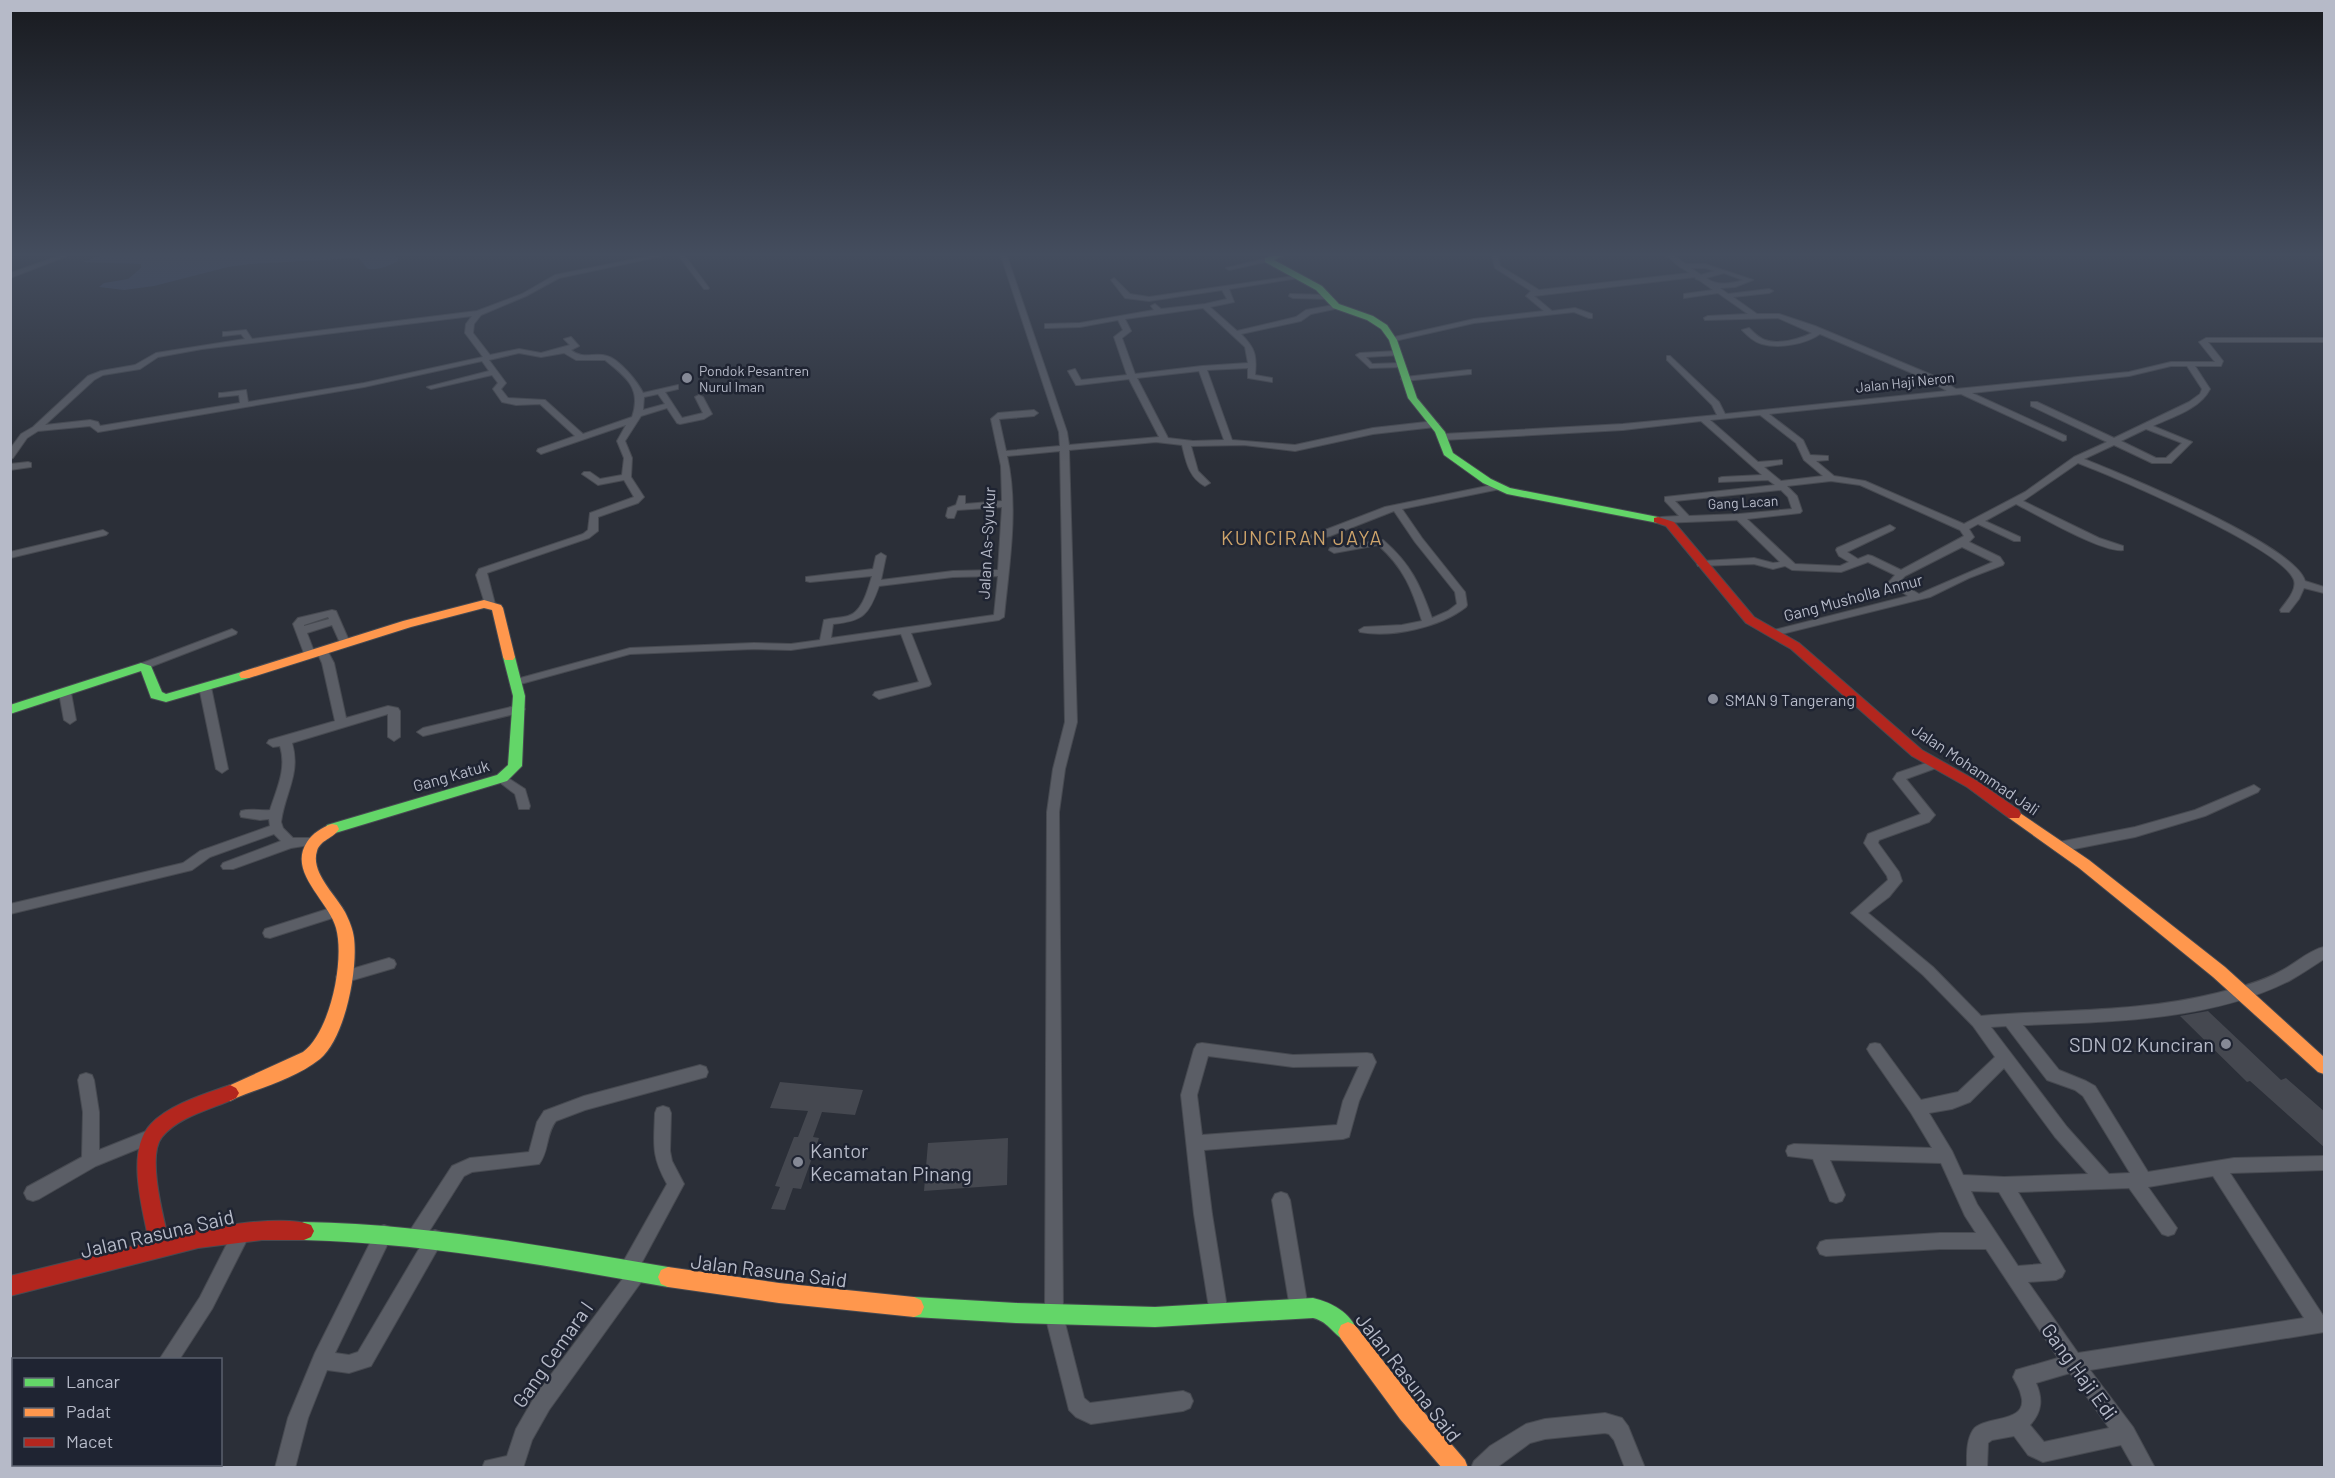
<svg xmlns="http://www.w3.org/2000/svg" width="2335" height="1478" font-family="Barlow,sans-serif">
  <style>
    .water { fill: #3b4661 }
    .building { fill: #454850 }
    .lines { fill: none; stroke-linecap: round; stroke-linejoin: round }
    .street-casing { stroke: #474a51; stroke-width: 2 }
    .fast-casing { stroke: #474a51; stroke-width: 2 }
    .slow-casing { stroke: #474a51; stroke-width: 2 }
    .jam-casing { stroke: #474a51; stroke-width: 2 }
    .street { fill: #5b5e66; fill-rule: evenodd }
    .fast { fill: #63d668; fill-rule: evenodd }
    .slow { fill: #ff974d; fill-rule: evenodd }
    .jam { fill: #b3261e; fill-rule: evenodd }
    .poi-dot { fill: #858996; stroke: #1f2432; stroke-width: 2 }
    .labels { text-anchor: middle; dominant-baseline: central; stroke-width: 5; stroke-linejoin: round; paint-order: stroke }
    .far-poi-label { font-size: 14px; fill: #b6bac8; stroke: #1f2432; text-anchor: start }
    .far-street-label { font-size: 14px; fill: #b6bac8; stroke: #1f2432 }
    .street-label { font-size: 16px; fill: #b6bac8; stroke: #1f2432 }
    .poi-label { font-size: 16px; fill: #b6bac8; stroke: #1f2432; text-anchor: start }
    .quarter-label { font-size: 20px; letter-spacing: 1.5px; fill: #cea46b; stroke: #1f2432 }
    .near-poi-label { font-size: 20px; fill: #b6bac8; stroke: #1f2432; text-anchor: end }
    .near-street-label { font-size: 20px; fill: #b6bac8; stroke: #1f2432 }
  </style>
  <rect width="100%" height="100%" fill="#2b2f38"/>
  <path class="water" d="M100,256H395L398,258V261C388,266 380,270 368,269L358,258L251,264L228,267L154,286L124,290L99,287L104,283L128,279L141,268V264L82,262Z"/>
  <g class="building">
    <path d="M2208,1011L2281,1080L2286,1078L2325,1112V1148L2250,1081L2247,1082L2180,1016Z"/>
    <path d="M780,1082L863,1090L855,1115L822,1112L813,1137L819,1138L801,1189L793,1188L785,1210L771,1209L780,1187L775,1186L794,1137H798L808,1111L770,1108Z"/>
    <path d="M1008,1138L1007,1185L924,1191L928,1143Z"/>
  </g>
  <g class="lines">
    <defs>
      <g id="street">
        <path d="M59,256H67L10,278V273Z"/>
        <path d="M650,256H662L559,278L526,296L481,315L474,324L473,333L490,355L519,349L541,353L570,345L564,339L571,337L579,346L571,350C583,360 594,352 607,356C619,359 638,382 643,393L678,385V389L665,392L682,418L703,413L695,397L699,395L703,397L712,414L704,419L680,424L677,423L667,408L641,416L625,441L632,458L631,477L644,497L638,503L598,517V531L589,538L487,573L495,604L494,606H486L485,604L476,575L479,569L583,534L588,530L590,513L634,497L624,480L598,485L582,474L584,472H590L600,479L622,475L624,458L617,441L626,425L541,454L537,451L538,449L575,436L540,404L516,405L502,402L493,389L498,383L492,375L431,389L427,387L489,371L482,361L364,387L98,432L90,426L38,431L27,438L13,458L10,459V449L21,434L33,427L88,376L101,371L135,365L156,353L245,339L241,334L223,336V332H226L246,330L252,339L477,311L522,294L555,275ZM472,316L466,324L465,333L483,357L364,383L248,402L246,390L222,393H219V397L239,395L240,403L100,426L98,422L90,420L45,425L94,380L103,375L140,369L158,357L202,349ZM519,353L541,357L564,353L576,360H605C626,377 642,388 632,417L583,434L545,400L508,398L501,389L506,383L489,360ZM658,394L665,404L643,410L644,397Z"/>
        <path d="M679,256H685L709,288L708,289H704Z"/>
        <path d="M1001,256H1007L1067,432L1069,445L1159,437L1129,379L1079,385H1076L1068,371L1075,369L1081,380L1127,375L1114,337L1123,330L1118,320L1080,327L1048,328H1045V324L1080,323L1154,310L1151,306L1155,304L1161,309L1205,304L1227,299L1222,290L1149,301L1125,298L1111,280L1114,278L1130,294L1149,297L1301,275V277L1299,278L1229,289L1234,302L1210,307L1237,331L1296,317L1306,310L1339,304V308L1311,314L1301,321L1241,334C1255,348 1257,355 1255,375L1272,378V382L1248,378V368L1207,370L1232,440L1295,445L1373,428L1435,421L1439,424L1435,427L1373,434L1295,451L1244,445L1191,446L1198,471L1210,483L1205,486C1189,478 1186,461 1182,445L1156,442L1069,450L1077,722L1065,769L1059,812L1063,1315L1084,1398L1090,1403L1183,1391L1190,1394L1193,1401L1190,1408L1183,1411L1091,1424L1076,1417L1069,1410L1045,1315L1047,812L1053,769L1065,722L1060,451L1007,456C1019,508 1009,565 1004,617L999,620L911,633L931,684L929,686L879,699L873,695L875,692L919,682L901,634L791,650L754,649L630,654L517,685L511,682L513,680L630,648L754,643L791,644L820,640L824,620C832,618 841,618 848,616C863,612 868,588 872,576L810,582L806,581V577L873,569L876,556L881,553L886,556L881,580L953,571L998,570L1002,507L957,510L954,518H948L946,516L948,508L956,505L959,496H965V504L1002,501L1001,466L991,419L998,413L1034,410L1038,413L1034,416L999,419L1006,451L1060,446L1059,432ZM1203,308L1245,347L1248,363L1202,366L1135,374L1122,338L1131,331L1125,319ZM1199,371L1224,440L1193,441L1168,438L1137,378ZM998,576L994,615L831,638L833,624C863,621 869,615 879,586L953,577Z"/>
        <path d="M1492,256H1498L1500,266L1539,290L1690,273L1680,267L1667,256H1674L1686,264H1705L1753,280L1735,287L1720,288L1728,294L1769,289L1773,291L1769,293L1733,297L1757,314H1779L1815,326L1932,375L1956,389L2129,372L2171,362H2215L2199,342L2206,338H2324V342H2208L2223,361L2221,366H2195L2210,389C2200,409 2172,417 2153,426L2192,442L2171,463H2152L2114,445L2084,459C2124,475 2295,545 2305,581L2324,587V593L2304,588L2299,599L2289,612H2281L2280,610C2286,602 2299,588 2293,578C2277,546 2117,478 2078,463L2023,501L2099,538L2123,546V550C2102,553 2038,515 2016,504L1985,521L2020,537V541H2014L1978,524L1969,529L1974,537L1969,542L2000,557L2004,563L2003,565L1969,578L1930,597L1774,636L1770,635L1769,633L1770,631L1908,596L1888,583L1895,575L1868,562L1841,572L1792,570L1785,566L1773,569L1754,564L1698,566L1697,564L1702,561L1754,558L1773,563L1780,562L1737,520L1661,523L1656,520L1661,517L1679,516L1665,501V497L1775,485L1768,480L1719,482V478L1722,477L1762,475L1701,421L1623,430L1443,440L1439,437L1443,434L1623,424L1717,415L1712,405L1667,360V356H1670L1719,402L1725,414L1947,391L1926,379L1820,334C1806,344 1779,349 1762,344C1754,342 1748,336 1742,330L1749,328C1753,332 1759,338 1765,340C1778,345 1800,339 1812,333L1778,318L1705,320L1704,318L1708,316L1748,314L1718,293L1684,298V294L1713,290L1699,280L1696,279L1695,277L1534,296L1552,311L1575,308L1592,314V318H1589L1574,312L1474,323L1390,342V338L1474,319L1544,311L1526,296L1531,291L1495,268ZM1691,268H1705L1715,271L1701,275ZM1724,273L1743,280C1730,284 1717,286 1706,278ZM2171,366H2187L2202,389L2200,394L2189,402L2114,438L2037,402H2031V406L2107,442L2074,457L2025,492L1964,524L1865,481L1834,476L1816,461L1828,460V456L1810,455L1803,440L1769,414L1961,394L2063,441L2066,440V436L1972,393L2129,376ZM1760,415L1796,443L1804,460L1823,476L1781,481L1764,467L1782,464V460L1758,462L1710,420ZM2146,429L2182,443L2166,458H2156L2121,441ZM1831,481L1860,485L1960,530L1964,536L1901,570L1872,556L1868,555L1858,559L1847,552L1893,530L1895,528L1890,525L1837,548L1836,550L1839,556L1849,562L1840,566L1795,564L1747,519L1800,513L1802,511L1797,496L1787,486ZM1781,490L1788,497L1792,509L1739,514L1689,516L1675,501ZM1962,547L1993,562L1919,594L1899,582L1905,576Z"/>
        <path d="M1268,258L1271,260L1270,261L1229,270L1226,268Z"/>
        <path d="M1290,294L1328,295L1332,297L1328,299L1293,298L1289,296Z"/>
        <path d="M1397,351H1400V355L1366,357L1372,364L1401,363H1404V367L1370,368L1356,355L1360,353Z"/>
        <path d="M1468,370H1471V374L1405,381L1401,379L1405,377Z"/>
        <path d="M28,462L31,463V467L10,470V464Z"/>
        <path d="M1497,484L1502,487L1500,489L1402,509L1422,538L1465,592L1467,605L1466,607C1441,627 1392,638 1360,632L1359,630L1364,627L1402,625L1422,621C1412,589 1404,568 1378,545L1334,553L1329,550L1330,548L1383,540C1411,564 1420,585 1432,618L1448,611L1457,604L1455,592L1415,542L1394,511L1330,536L1315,540L1310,537L1312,535L1385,507Z"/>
        <path d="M103,530L108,533L106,535L10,558V552Z"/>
        <path d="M332,610L336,611L350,643L349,645H341L332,625L307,633L315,654L313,656H305L293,624L298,618ZM328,617L329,619L304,626V625Z"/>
        <path d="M232,629L237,632L236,634L145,669H137L135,667L137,665Z"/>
        <path d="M322,647L326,648L334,663L346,718L388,706L398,708L400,711V737L394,741L388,737V714L292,743C301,774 285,792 281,822L283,828L293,838H316L318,841L316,844L291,848L233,869H223L221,866L223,863L281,841L274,834L210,857L192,870L10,914V904L183,863L200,851L270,826L269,819L260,820L241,817L240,814L241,811C250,808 261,811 270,810C277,788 287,769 280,746L273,747L267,743L269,740L335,721L322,663L316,650Z"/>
        <path d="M205,684L211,687L228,769L222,773L216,769L199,687Z"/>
        <path d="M65,689L71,693L76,720L70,724L64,720L59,693Z"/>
        <path d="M519,705L525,709L523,712L423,736L417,732L423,728Z"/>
        <path d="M1935,760L1941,764L1939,767L1906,779L1935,815L1929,822L1879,840L1878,843L1899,872L1902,881L1889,897L1868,913L1933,967L1981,1016C2062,1009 2136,1013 2217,993C2238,988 2261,982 2281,971C2295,964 2309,950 2324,947V959C2313,966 2302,974 2289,981C2209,1021 2110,1022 2023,1025L2059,1070L2086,1081L2095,1086L2148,1172L2234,1158L2324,1156V1170L2230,1173L2324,1317V1332L2090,1370L2133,1427L2155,1468H2134L2121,1445L2043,1462L2028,1455L2014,1436L1992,1440L1988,1443L1987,1468H1967C1967,1455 1966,1441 1973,1430C1984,1415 2030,1424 2021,1395C2020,1389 2016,1383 2013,1377L2016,1370L2058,1358L1986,1249H1940L1826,1256L1820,1254L1817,1248L1820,1242L1826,1240L1940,1233H1976L1965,1216L1941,1163L1830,1160L1845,1195L1842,1201L1836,1203L1830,1201L1813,1159L1788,1156L1786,1151L1788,1146L1794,1144L1932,1148L1911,1113L1870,1054L1867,1049L1870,1044L1875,1043L1880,1044L1921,1100L1958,1092L1995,1057L1973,1026L1923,975L1851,913L1888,880L1887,876L1864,843L1868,834L1921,814L1893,779L1897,773ZM2006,1026L2047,1080L2075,1090L2083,1096L2130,1173L2109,1174L2067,1127L1991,1027ZM2004,1068L2055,1137L2088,1174L2004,1177L1963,1175L1952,1151L1929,1113L1952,1109L1970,1102ZM2213,1176L2304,1318L2078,1353L2028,1282L2056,1280L2062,1277L2065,1271L2018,1192L2129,1188L2162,1234L2168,1236L2174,1234L2177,1228L2148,1187ZM1971,1191L1999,1192L2042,1264L2018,1266L1977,1204ZM2070,1373L2109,1428L2044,1442L2030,1425C2042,1412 2043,1399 2036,1383Z"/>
        <path d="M502,774L525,789L530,806L529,809H519L515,794L498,781L496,778L498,775Z"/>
        <path d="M2254,785L2260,789L2258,792L2205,816L2135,837L2059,852L2054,850L2052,847L2054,844L2059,842L2135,827L2195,810Z"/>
        <path d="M337,906L342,907L344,911L342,915L270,938L265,937L263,933L265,929Z"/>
        <path d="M389,958L394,960L396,964L394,968L343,983L338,981L336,977L338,973Z"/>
        <path d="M1202,1043L1293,1055L1367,1053L1372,1054L1376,1062L1359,1101L1349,1137L1343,1139L1204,1150L1212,1214L1228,1314L1226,1320L1219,1323L1212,1320L1210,1314L1194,1214L1181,1095L1194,1049L1197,1044ZM1208,1056L1293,1067L1359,1066L1343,1101L1337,1125L1202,1135L1197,1095Z"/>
        <path d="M700,1065L706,1067L708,1072L706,1077L585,1110L556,1121C546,1133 549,1152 539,1164L472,1172L464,1176L423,1241L417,1243L411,1241L408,1235L411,1229L452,1166L470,1158L529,1152L537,1122L544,1111L584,1096Z"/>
        <path d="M86,1073L92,1075L94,1080L99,1112V1150L149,1130L155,1132L157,1137L155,1142L96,1166L39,1199L33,1201L27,1199L24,1193L27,1187L82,1157L83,1112L78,1080L80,1075Z"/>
        <path d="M663,1106L669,1108L671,1113L670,1151L672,1161L684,1184L641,1264L644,1266L647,1272L644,1278L549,1410L532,1440L523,1468H482L485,1461L507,1456L516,1429L535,1396L624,1277L619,1270L622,1264L667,1184C651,1155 654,1145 655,1113L657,1108Z"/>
        <path d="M1281,1192L1287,1194L1290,1200L1308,1308L1305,1314L1299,1317L1293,1314L1290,1308L1272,1200L1275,1194Z"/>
        <path d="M242,1224L248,1226L251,1232L212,1309L179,1360H159L200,1297L236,1226Z"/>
        <path d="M384,1225L390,1227L393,1233L335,1353L349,1355L358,1352L429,1232L435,1230L441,1232L444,1238L371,1366L349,1373L327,1370L308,1418L295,1468H275L288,1418L315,1353L378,1227Z"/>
        <path d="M1605,1413L1622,1418L1628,1426L1645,1468H1625L1614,1440L1609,1434L1605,1433L1545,1439L1530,1443L1496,1468H1471L1474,1461L1490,1446L1526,1424L1545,1419Z"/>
      </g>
      <g id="fast">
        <path d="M1272,256H1282L1274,260L1322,286L1339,304L1373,316L1387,325L1397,340L1417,398L1445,432L1453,453L1491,479L1510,488L1658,517L1663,520L1658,523L1507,494L1483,483L1444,455L1435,432L1408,398L1389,340L1381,329L1367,320L1333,308L1316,290L1265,262V258Z"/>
        <path d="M509,653L515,657L525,696L522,766L507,781L332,834L327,833L325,829L327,825L497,775L508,765L513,696L503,657Z"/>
        <path d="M141,663L151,666L162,692L166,694L245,671L251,675L249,678L166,702L151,698L141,671L10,714V705Z"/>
        <path d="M304,1222C427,1224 547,1247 668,1267L675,1270L678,1277L675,1284L668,1287C547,1266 427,1243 304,1240L297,1237L294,1231L297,1225Z"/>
        <path d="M914,1297L1016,1303L1155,1307L1313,1298C1333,1303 1350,1312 1358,1332L1355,1339L1348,1342C1333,1336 1330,1322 1313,1318L1155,1327L1016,1323L914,1317L907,1314L904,1307L907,1300Z"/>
      </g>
      <g id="slow">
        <path d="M484,600L501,605L503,608L515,657L513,660H505L503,657L492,610L484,608L411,627L249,678H241L239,675L241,672L403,621Z"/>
        <path d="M2014,809L2089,860L2225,967L2324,1057V1074L2318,1072L2213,977L2079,868L2009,818L2007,814L2009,810Z"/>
        <path d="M332,824L337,825L339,829C334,838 320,840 317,851C310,872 336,895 345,912C349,920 353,929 354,938C358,970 345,1038 320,1059C296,1078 263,1087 236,1098L230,1101L224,1098L221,1093L224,1088L303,1052C330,1032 345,961 336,928C329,901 287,872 307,842C312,834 322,827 332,824Z"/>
        <path d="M668,1267L779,1283L914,1297L921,1300L924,1307L921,1314L914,1317L779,1303L668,1287L661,1284L658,1277L661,1270Z"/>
        <path d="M1348,1322L1355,1325L1416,1403L1465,1460L1468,1468H1442L1400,1419L1341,1339L1338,1332L1341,1325Z"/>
      </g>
      <g id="jam">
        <path d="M1658,517L1674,522L1754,617L1799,643L1922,750L1977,781L2019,810L2021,814L2019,818H2009L1967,787L1912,756L1791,649L1746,623L1666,526L1654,522V518Z"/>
        <path d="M230,1085L236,1088L239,1093L236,1098C213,1109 179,1116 162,1137C147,1155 163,1215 168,1237C199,1229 282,1213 311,1225L314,1231L311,1237L304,1240H262L198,1248L10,1296V1276L149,1242C143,1210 125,1151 151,1124C170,1104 205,1094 230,1085Z"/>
      </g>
    </defs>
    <use href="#street" class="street-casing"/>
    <use href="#fast" class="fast-casing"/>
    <use href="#slow" class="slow-casing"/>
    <use href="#jam" class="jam-casing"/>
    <use href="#street" class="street"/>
    <use href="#fast" class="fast"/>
    <use href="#slow" class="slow"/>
    <use href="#jam" class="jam"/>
  </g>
  <linearGradient id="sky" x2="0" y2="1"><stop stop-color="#181a1f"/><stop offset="0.55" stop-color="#444d5e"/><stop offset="1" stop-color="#444d5e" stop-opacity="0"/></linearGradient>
  <rect width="2335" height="463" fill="url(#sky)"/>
  <g class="poi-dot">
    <circle cx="687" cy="378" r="6"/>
    <circle cx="1713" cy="699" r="6"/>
    <circle cx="2226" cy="1044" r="6"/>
    <circle cx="798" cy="1162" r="6"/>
  </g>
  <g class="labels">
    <g class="far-poi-label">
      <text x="699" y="370">Pondok Pesantren<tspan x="699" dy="16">Nurul Iman</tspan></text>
    </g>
    <g class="far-street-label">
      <text transform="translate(1905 382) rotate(-6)">Jalan Haji Neron</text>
      <text transform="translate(1743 502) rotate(-3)">Gang Lacan</text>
    </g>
    <g class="street-label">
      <text transform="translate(986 543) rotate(-87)">Jalan As-Syukur</text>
      <text transform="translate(1853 597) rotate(-15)">Gang Musholla Annur</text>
      <text transform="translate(1976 769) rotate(34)">Jalan Mohammad Jali</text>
      <text transform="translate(451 775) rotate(-16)">Gang Katuk</text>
    </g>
    <g class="poi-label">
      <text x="1725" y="699">SMAN 9 Tangerang</text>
    </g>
    <g class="quarter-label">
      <text x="1302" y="537">KUNCIRAN JAYA</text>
    </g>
    <g class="near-poi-label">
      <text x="2214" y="1044">SDN 02 Kunciran</text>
      <text x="810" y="1150" text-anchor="start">Kantor<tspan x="810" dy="23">Kecamatan Pinang</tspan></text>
    </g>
    <g class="near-street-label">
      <text transform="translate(157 1233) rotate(-13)">Jalan Rasuna Said</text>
      <text transform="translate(769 1270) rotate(7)">Jalan Rasuna Said</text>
      <text transform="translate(552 1354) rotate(-55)">Gang Cemara I</text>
      <text transform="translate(2080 1371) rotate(54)">Gang Haji Edi</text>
      <text transform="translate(1409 1377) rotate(52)">Jalan Rasuna Said</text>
    </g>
  </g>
  <rect width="2335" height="1478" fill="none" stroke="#b6bac8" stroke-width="24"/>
  <rect x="12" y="1358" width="210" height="108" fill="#1f2432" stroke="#5b606e" stroke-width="1.5"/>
  <rect x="24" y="1378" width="30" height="9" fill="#63d668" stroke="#5b606e" stroke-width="1.5"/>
  <text x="66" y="1388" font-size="18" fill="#b6bac8">Lancar</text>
  <rect x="24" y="1408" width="30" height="9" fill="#ff974d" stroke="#5b606e" stroke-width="1.5"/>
  <text x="66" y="1418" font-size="18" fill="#b6bac8">Padat</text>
  <rect x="24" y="1438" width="30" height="9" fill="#b3261e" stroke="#5b606e" stroke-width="1.5"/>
  <text x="66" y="1448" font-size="18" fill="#b6bac8">Macet</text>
</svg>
